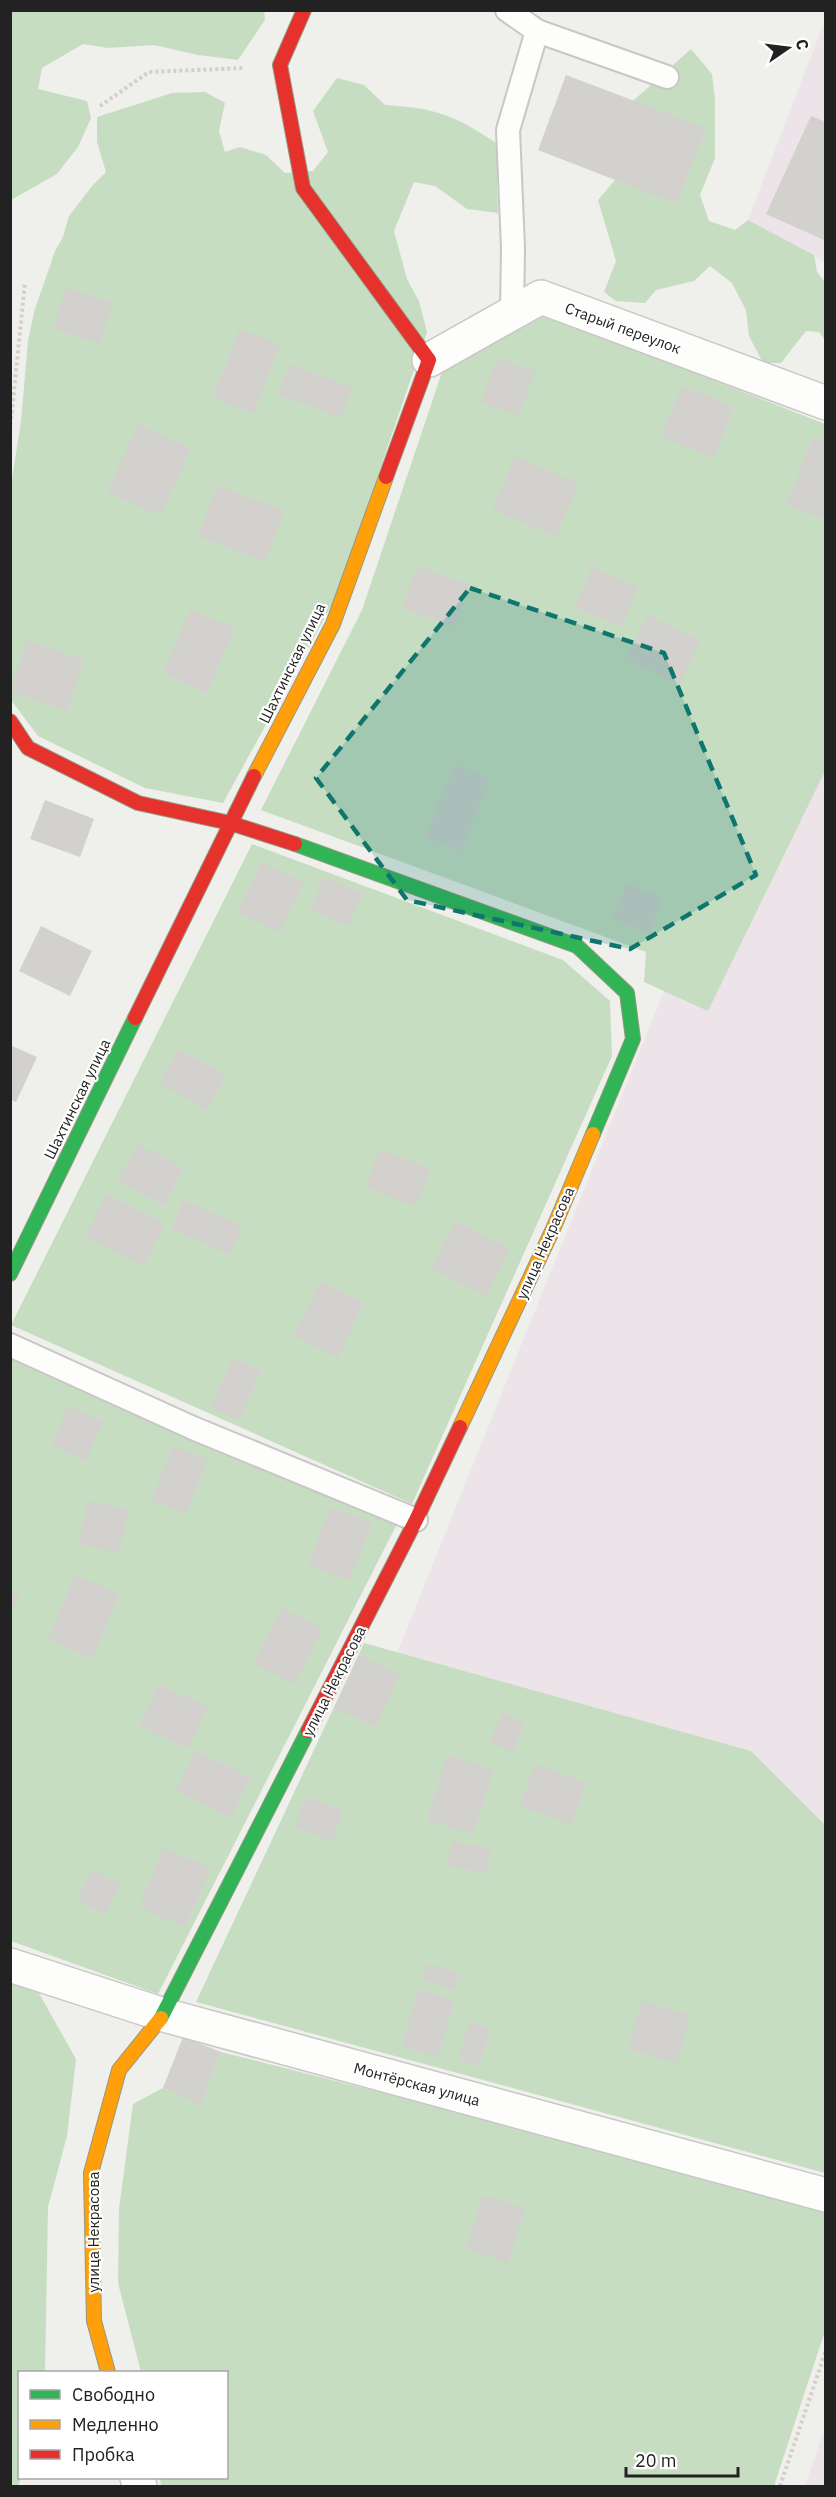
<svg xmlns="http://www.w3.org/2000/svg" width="836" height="2497" font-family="'IBM Plex Sans',sans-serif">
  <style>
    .industrial { fill: #ece4e8 }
    .forest { fill: #c7ddc2 }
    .building { fill: #d2d1ce }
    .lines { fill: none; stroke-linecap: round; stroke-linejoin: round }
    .lane-casing { stroke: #c7c7c5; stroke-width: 26 }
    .street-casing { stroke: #c7c7c5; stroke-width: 36 }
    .fast-casing { stroke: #949983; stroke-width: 16 }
    .slow-casing { stroke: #949983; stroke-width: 16 }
    .jam-casing { stroke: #949983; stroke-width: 16 }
    .path { stroke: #d7cdc9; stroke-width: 4; stroke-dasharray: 3 3; stroke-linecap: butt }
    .lane { stroke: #fdfdfc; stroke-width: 22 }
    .street { stroke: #fdfdfc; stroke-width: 33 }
    .fast { stroke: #30b455; stroke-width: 14 }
    .slow { stroke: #ff9f0a; stroke-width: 14 }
    .jam { stroke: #e5322d; stroke-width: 14 }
    .marked { fill: #0f766e; fill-opacity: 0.2; stroke: #0f766e; stroke-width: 4.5; stroke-dasharray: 12 8; stroke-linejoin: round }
    .labels { text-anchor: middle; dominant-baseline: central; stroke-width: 4.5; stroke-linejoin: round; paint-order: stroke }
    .street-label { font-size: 15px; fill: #222; stroke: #fff }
  </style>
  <rect width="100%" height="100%" fill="#efefeb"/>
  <g class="industrial">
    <path d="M825,20V262L748,220Z"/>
    <path d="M825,592V1825L751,1751L395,1658Z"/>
    <path d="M825,2428V2486H805Z"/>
  </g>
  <g class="forest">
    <path d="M11,10H264L265,20L238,60L198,55L154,45L108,48L83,44L42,68L38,89L87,101L91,118L78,147L57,174L11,200Z"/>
    <path d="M691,49L712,74L715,99V158L700,195L709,221L735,230L748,220L814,255L817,272L825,282V340L819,332L806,331L781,363H763L749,336L746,310L732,283L710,266L694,281L656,290L645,303L616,301L604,292L616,261L598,200L615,180L633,101Z"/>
    <path d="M337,78L364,85L385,105C439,108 458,117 502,147L497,173L498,213L467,209L435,186L414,182L394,231L407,279L419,301L427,332L336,597L223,803L145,788L38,736L11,700L10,492L21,421L28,341L34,312L55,251L63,237L69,216L92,186L106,172L97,142V117L172,93L205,92L225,103L219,131L225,152L240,147L266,155L285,173L313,171L328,152L313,111Z"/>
    <path d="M547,315L825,424V771L708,1011L644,982L646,952L261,810L362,610L444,366Z"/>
    <path d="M252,844L563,960L610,1001L612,1056L412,1504L11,1325Z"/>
    <path d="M10,1357L398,1522L158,1994L11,1941Z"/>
    <path d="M364,1643L751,1751L825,1825V2173L196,2002Z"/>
    <path d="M10,1983L36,1988L76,2059L67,2136L48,2207L45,2372H20L21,2478L18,2486H10Z"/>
    <path d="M221,2052L825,2205V2331L774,2486H161L160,2478H226V2372H141L118,2283L119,2209L133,2104L163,2088L201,2103Z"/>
  </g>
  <g class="building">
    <path d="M566,75L706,128L677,204L538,150Z"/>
    <path d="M811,116L826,122V241L766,214Z"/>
    <path d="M66,288L113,302L100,344L53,329Z"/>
    <path d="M239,329L280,344L254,414L213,398Z"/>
    <path d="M497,358L535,372L519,416L481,402Z"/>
    <path d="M290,364L352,388L341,418L278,394Z"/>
    <path d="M681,386L734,406L714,458L661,437Z"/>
    <path d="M138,424L191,448L161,516L107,492Z"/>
    <path d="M813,436L826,441V520L786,504Z"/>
    <path d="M515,456L579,484L556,537L492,509Z"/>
    <path d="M217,485L285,511L265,562L198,536Z"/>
    <path d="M417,566L470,585L455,627L402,608Z"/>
    <path d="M591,567L638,586L622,627L575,608Z"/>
    <path d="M190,609L235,628L207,693L163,674Z"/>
    <path d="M647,615L700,640L680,684L626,659Z"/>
    <path d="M27,640L84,660L67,711L10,692Z"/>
    <path d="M454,764L490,779L461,852L425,837Z"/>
    <path d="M45,800L94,819L80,857L30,839Z"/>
    <path d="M261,862L304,882L280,932L237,912Z"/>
    <path d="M323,877L363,893L349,926L310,910Z"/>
    <path d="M627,883L663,898L650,933L612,919Z"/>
    <path d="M41,926L92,951L70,996L19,971Z"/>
    <path d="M10,1045L37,1057L16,1102L10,1099Z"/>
    <path d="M178,1049L226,1074L208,1110L160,1084Z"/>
    <path d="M137,1144L184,1168L164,1206L117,1181Z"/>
    <path d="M380,1149L431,1169L416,1207L365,1187Z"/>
    <path d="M107,1194L165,1223L144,1266L85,1237Z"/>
    <path d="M183,1200L243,1226L231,1255L171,1229Z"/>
    <path d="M456,1221L510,1249L486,1297L431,1268Z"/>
    <path d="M321,1281L364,1302L338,1358L294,1336Z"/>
    <path d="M233,1357L261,1370L239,1421L210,1408Z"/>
    <path d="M68,1406L103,1421L86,1461L51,1446Z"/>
    <path d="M173,1446L207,1460L186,1514L151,1500Z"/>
    <path d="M88,1501L129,1510L119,1553L78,1544Z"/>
    <path d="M330,1507L372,1523L350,1581L308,1565Z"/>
    <path d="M75,1575L119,1593L93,1658L48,1640Z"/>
    <path d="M10,1590L20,1595L10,1613Z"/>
    <path d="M281,1608L323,1629L295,1684L253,1663Z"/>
    <path d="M359,1655L400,1674L376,1727L334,1708Z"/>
    <path d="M159,1684L208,1707L188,1749L139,1726Z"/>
    <path d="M502,1713L525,1722L513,1752L490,1742Z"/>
    <path d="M195,1750L251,1777L231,1818L176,1791Z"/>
    <path d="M447,1755L494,1770L473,1835L426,1820Z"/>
    <path d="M535,1764L587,1783L571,1825L520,1806Z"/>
    <path d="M305,1797L343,1810L333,1841L295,1828Z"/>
    <path d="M452,1841L491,1849L486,1874L447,1865Z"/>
    <path d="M164,1848L211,1868L185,1927L139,1907Z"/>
    <path d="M92,1870L120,1884L105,1914L77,1900Z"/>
    <path d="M427,1963L459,1973L454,1990L422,1979Z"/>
    <path d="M419,1989L455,2000L438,2057L402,2046Z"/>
    <path d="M642,2001L690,2015L677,2063L627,2049Z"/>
    <path d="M470,2022L491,2028L479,2066L458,2059Z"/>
    <path d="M183,2037L221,2052L201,2104L163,2088Z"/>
    <path d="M483,2195L525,2208L508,2263L466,2249Z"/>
  </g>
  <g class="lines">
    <defs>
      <g id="lane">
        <path d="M507,10L537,31L667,77"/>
        <path d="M512,313L513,248L508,130L537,31"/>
        <path d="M10,1345L193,1428L416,1520"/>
      </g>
      <g id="street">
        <path d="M429,360L541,297L826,403"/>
        <path d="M10,1965L164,2015L826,2195"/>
        <path d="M137,2478L140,2486"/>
      </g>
      <g id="fast">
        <path d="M295,844L577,946L627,993L633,1039L593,1134"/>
        <path d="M10,1274L135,1018"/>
        <path d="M161,2018L308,1731"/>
      </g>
      <g id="slow">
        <path d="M254,776L333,624L386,477"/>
        <path d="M460,1427L553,1229L593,1134"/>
        <path d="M108,2372L94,2321L91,2173L119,2070L161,2018"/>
      </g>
      <g id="jam">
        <path d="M304,10L280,65L303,188L429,360L386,477"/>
        <path d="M10,721L28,748L138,803L230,823L295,844"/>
        <path d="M135,1018L254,776"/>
        <path d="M308,1731L416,1520L460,1427"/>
      </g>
    </defs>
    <use href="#lane" class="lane-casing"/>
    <use href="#street" class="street-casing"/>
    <use href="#fast" class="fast-casing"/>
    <use href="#slow" class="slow-casing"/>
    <use href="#jam" class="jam-casing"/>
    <g class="path">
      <path d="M100,106L149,72L244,68"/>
      <path d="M10,431L25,282"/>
      <path d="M780,2486L826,2350"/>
    </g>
    <use href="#lane" class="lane"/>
    <use href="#street" class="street"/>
    <use href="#fast" class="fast"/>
    <use href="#slow" class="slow"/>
    <use href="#jam" class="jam"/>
  </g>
  <path class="marked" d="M470,588L664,653L756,875L630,949L407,900L316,778Z"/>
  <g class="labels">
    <g class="street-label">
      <text transform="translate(623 328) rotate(20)">Старый переулок</text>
      <text transform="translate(292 663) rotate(-64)">Шахтинская улица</text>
      <text transform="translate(77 1099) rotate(-64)">Шахтинская улица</text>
      <text transform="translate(545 1243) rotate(-66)">улица Некрасова</text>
      <text transform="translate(334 1681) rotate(-63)">улица Некрасова</text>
      <text transform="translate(417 2084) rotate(15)">Монтёрская улица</text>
      <text transform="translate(93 2232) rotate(-90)">улица Некрасова</text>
    </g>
  </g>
  <rect width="836" height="2497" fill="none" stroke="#222222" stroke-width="24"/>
  <rect x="18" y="2371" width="210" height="108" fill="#ffffff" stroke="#a7a7a7" stroke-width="1.5"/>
  <rect x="30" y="2390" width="30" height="9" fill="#30b455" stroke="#a7a7a7" stroke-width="1.5"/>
  <text x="72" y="2401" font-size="18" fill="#222222">Свободно</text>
  <rect x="30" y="2420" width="30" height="9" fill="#ff9f0a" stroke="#a7a7a7" stroke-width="1.5"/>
  <text x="72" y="2431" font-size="18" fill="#222222">Медленно</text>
  <rect x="30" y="2450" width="30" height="9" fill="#e5322d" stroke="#a7a7a7" stroke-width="1.5"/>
  <text x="72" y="2461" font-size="18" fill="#222222">Пробка</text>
  <g transform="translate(788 48) rotate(76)" stroke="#ffffff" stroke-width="4.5" paint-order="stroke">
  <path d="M0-4.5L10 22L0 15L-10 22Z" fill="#222222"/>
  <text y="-9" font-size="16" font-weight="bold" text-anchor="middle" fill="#222222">С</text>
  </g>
  <path d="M626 2467v9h112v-9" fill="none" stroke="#222222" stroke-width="3"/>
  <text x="635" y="2467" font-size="18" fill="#222222" stroke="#ffffff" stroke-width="4.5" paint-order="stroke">20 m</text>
</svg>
